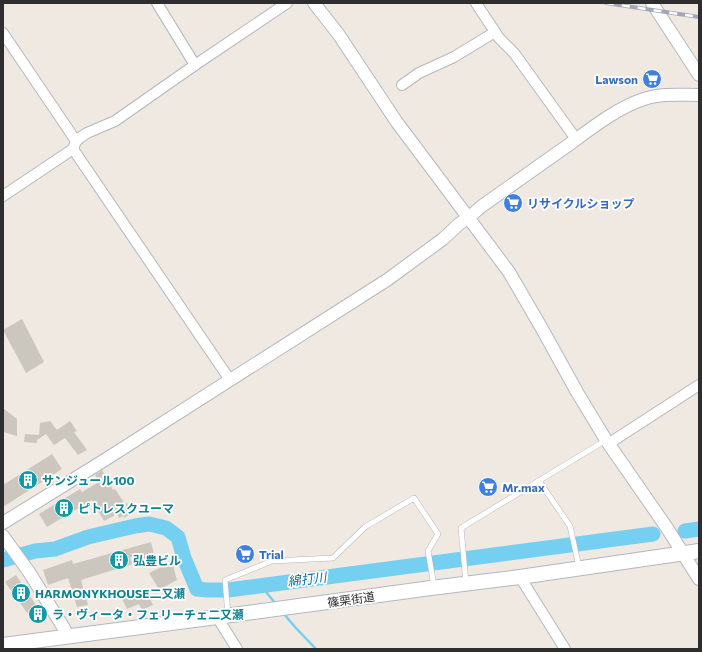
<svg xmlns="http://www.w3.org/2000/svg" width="702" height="652" font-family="Commissioner,'Noto Sans JP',sans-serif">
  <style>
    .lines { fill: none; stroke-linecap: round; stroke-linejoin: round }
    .stream { stroke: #75cff0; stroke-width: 2.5 }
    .river { stroke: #75cff0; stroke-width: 15 }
    .building { fill: #cbc7bf }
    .service-casing { stroke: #b4b7c1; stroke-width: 6 }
    .minor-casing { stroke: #b4b7c1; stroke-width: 12 }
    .tertiary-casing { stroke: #b4b7c1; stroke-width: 14 }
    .secondary-casing { stroke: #b4b7c1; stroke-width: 16 }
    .service { stroke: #fff; stroke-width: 5 }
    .minor { stroke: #fff; stroke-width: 10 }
    .tertiary { stroke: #fff; stroke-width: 12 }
    .secondary { stroke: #fff; stroke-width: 14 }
    .rail-casing { stroke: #a3a6b8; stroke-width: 4 }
    .rail { stroke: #fff; stroke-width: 2.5; stroke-dasharray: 8; stroke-linecap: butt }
    .labels { text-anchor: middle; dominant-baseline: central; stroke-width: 3.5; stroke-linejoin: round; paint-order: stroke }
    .shop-label { font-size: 12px; font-weight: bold; fill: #366cbe; stroke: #fff; text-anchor: start }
    .culture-label { font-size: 12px; font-weight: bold; fill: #0d838f; stroke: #fff; text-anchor: start }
    .street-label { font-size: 12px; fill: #2e2e2e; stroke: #fff }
    .water-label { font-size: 13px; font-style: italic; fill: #0d6fa3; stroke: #fff }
  </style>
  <rect width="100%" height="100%" fill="#efe9e1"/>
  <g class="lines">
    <g class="stream">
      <path d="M261,586L276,604"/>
      <path d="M284,614L295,627L316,649"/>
    </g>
    <g class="river">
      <path d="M685,531L699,529"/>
      <path d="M3,560L35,551L55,549L88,537L135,526L149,524L166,528L178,537L184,558L197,589L207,590H228L653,534"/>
    </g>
  </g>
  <g class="building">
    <path d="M22,319L44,362L26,373L3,330Z"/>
    <path d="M3,408L17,419V436L3,432Z"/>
    <path d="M50,421L57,430L70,421L77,431L74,432L87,450L78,455L65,438L54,445L46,434L37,440V443L24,442L25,434L39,435L40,423Z"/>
    <path d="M52,454L62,469L3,507V485Z"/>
    <path d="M102,470L113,490L115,489L125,504L127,503L132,513L124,518L123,516L119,518L117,514L104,521L92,500L47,527L39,514L80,489L82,492L99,482L95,475Z"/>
    <path d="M151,542L155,558L142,562L137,554L130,558L133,564L81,580L88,605L77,607L68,578L48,585L43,570L72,560L73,564Z"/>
    <path d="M172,562L177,580L166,586L160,591L149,573Z"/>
    <path d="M16,575L36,605H41L46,614L35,623L28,614L5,582Z"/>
    <path d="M145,588L153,605L142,610L139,604L127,609L122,599Z"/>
  </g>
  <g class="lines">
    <defs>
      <g id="service">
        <path d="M539,481L570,526L579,567"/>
        <path d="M466,583L461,528L606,440"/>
        <path d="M228,615L225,580L272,561L333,558L365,527L414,498L438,534L428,551L434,586"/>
      </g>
      <g id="minor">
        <path d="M157,3L195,65"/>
        <path d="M476,3L499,38L514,53L576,139"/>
        <path d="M3,33L76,141"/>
        <path d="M402,85L419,73L454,57L495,32"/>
        <path d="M73,149L230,380"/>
        <path d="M3,196L73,149L76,141L81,137L87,133L115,121L195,65L287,3"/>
        <path d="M608,444L699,385"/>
        <path d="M520,577L565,649"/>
        <path d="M217,617L237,649"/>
      </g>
      <g id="tertiary">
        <path d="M314,3L339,35L396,121L509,272L541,327L577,392L606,440L667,528L699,579"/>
        <path d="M652,3L699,75"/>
        <path d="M3,523L103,461L387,280L443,239L459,224L468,218L482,206C513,184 543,163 574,141C594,126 621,106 644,99C662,93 681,95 699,95"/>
        <path d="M3,536L29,572L65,630L67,637"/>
      </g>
      <path id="secondary" d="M3,645L217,617L431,588L520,577L699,551"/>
    </defs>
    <use href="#service" class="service-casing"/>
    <use href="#minor" class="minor-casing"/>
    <use href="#tertiary" class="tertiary-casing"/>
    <use href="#secondary" class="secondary-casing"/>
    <use href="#service" class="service"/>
    <use href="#minor" class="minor"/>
    <use href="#tertiary" class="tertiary"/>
    <use href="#secondary" class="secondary"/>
    <defs>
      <path id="rail" d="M606,3L699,17"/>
    </defs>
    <use href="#rail" class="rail-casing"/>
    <use href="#rail" class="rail"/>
  </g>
  <defs>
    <symbol id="supermarket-disc" viewBox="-11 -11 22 22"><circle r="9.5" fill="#3f7fe0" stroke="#fff"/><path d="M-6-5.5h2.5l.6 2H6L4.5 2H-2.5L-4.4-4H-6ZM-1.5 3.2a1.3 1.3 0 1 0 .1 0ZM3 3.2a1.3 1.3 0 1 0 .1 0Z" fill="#fff"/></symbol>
    <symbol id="building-disc" viewBox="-11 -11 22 22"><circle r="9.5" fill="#0f9aa8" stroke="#fff"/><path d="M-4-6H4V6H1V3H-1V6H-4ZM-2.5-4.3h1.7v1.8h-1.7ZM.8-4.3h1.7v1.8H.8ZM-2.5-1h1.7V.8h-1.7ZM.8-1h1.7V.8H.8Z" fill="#fff"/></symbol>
  </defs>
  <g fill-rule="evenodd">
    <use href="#supermarket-disc" x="641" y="68" width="22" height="22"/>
    <use href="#supermarket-disc" x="502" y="192" width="22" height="22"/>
    <use href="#building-disc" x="17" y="469" width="22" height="22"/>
    <use href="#supermarket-disc" x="477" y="476" width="22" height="22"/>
    <use href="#building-disc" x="53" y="497" width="22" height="22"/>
    <use href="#supermarket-disc" x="234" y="543" width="22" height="22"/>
    <use href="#building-disc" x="108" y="549" width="22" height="22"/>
    <use href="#building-disc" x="10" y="582" width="22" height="22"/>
    <use href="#building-disc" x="27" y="603" width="22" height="22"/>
  </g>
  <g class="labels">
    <g class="shop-label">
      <text x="638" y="79" text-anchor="end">Lawson</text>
      <text x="527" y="203">リサイクルショップ</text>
      <text x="502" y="487">Mr.max</text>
      <text x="259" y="554">Trial</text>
    </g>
    <g class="culture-label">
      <text x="42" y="480">サンジュール100</text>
      <text x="78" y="508">ピトレスクユーマ</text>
      <text x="133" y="560">弘豊ビル</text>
      <text x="35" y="593">HARMONYKHOUSE二又瀬</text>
      <text x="52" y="614">ラ・ヴィータ・フェリーチェ二又瀬</text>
    </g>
    <g class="street-label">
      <text transform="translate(351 599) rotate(-8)">篠栗街道</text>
    </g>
    <g class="water-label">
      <text transform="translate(307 579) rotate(-7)">綿打川</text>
    </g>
  </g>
  <rect width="702" height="652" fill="none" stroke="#2e2e2e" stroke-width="8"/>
</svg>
